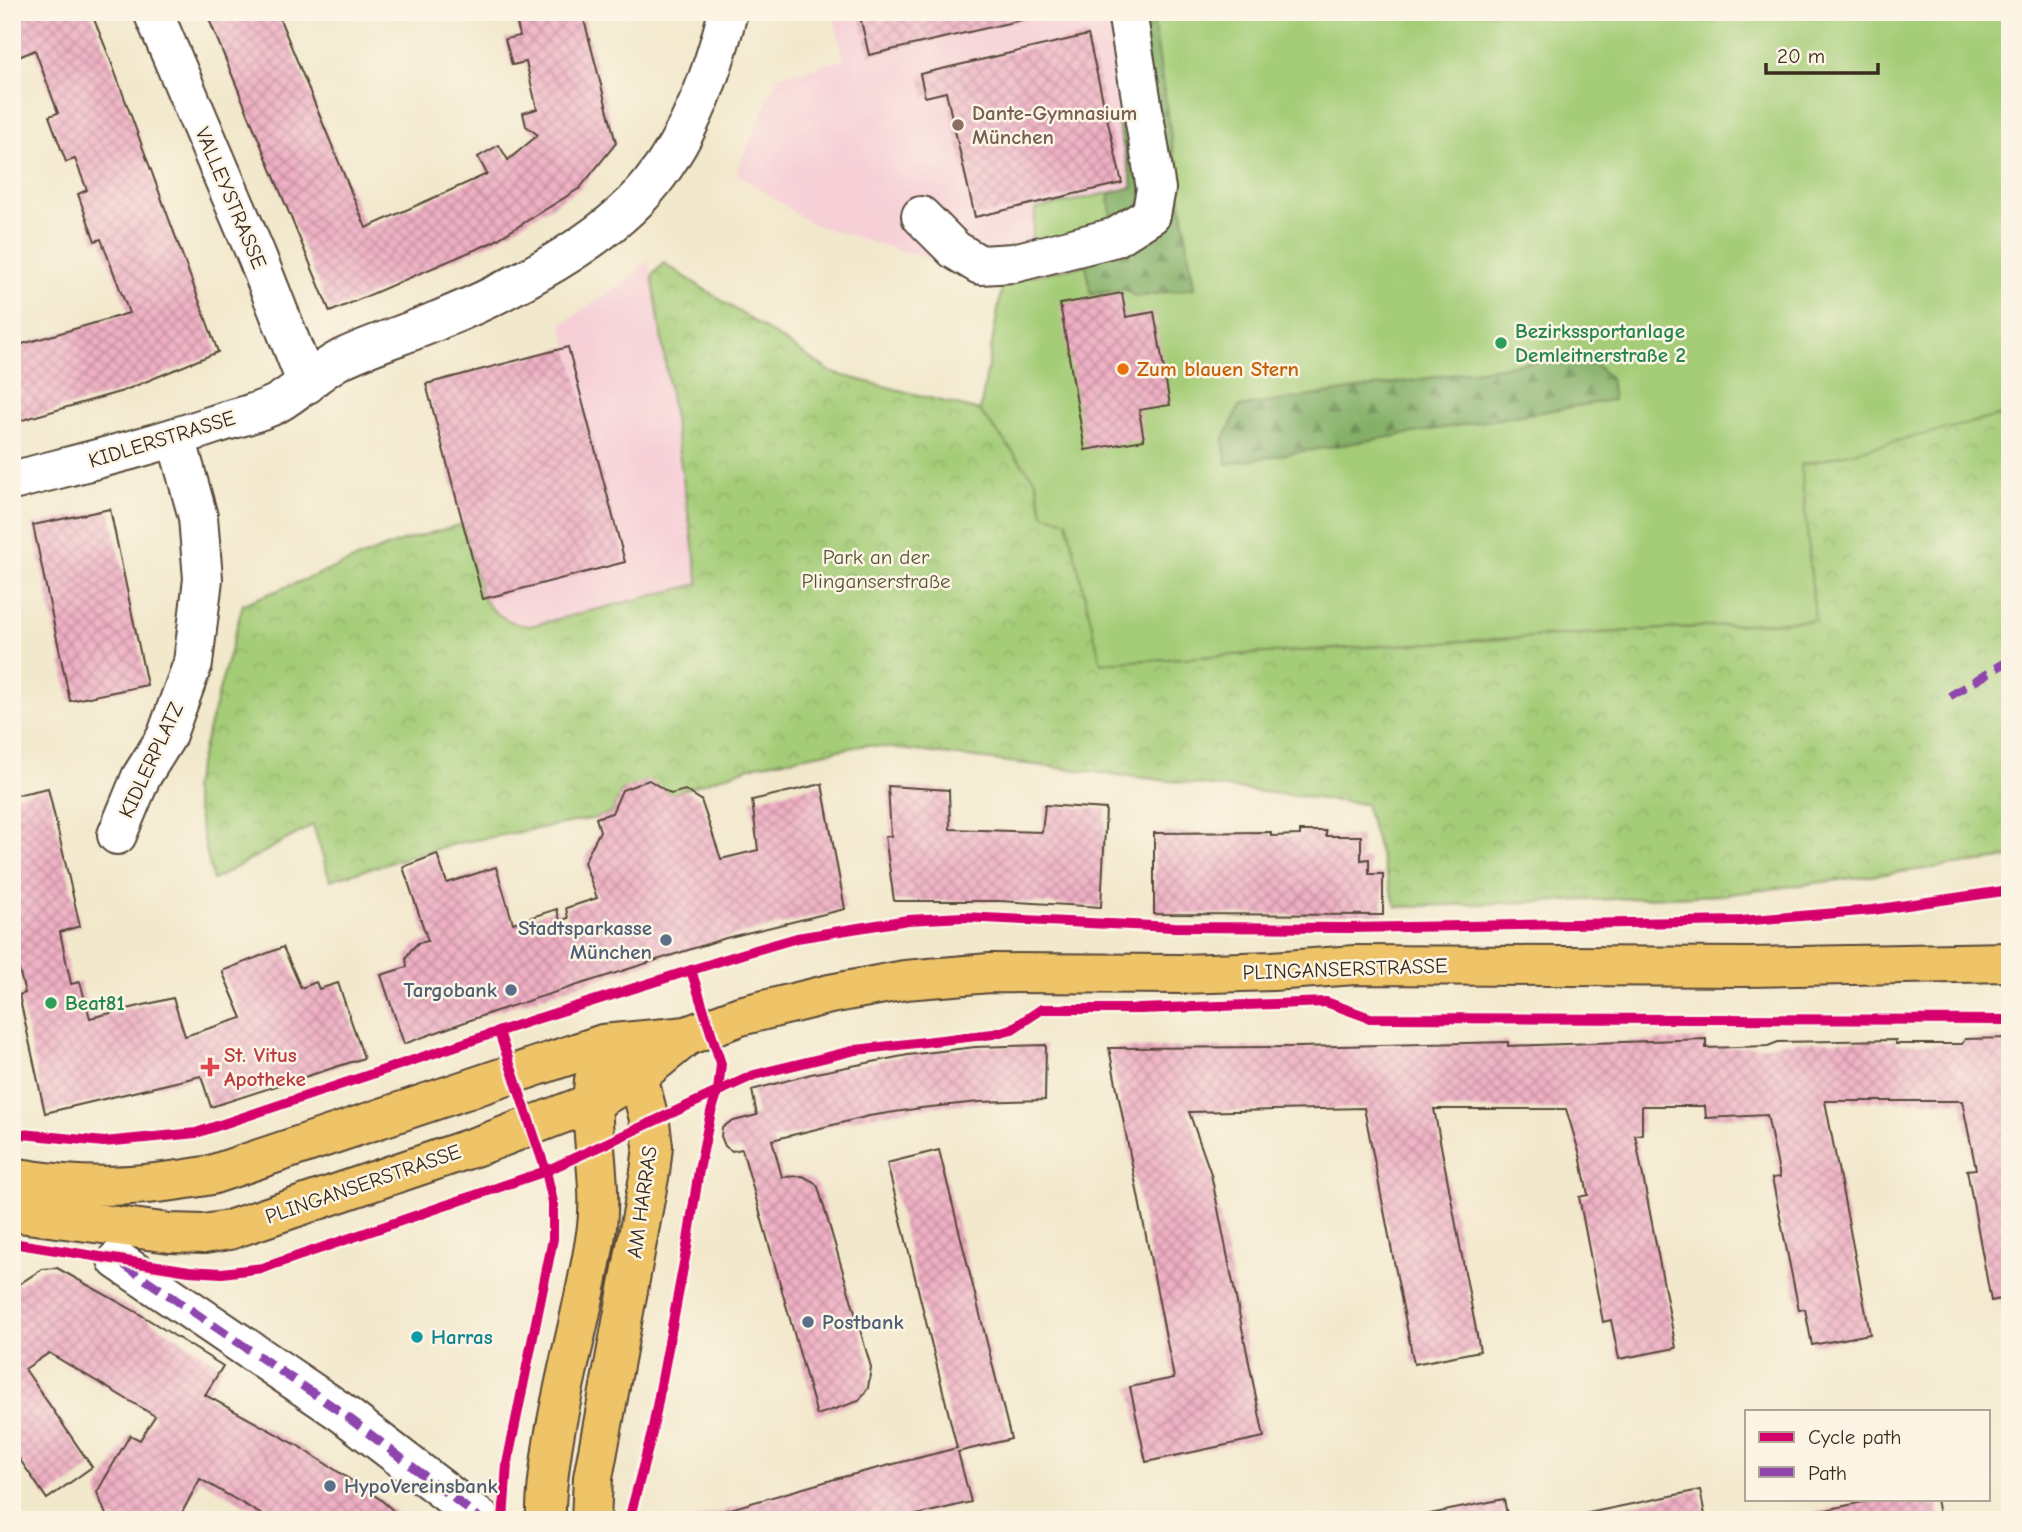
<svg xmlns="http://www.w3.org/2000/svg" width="2022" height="1532" font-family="'Comic Neue',sans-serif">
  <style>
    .built { fill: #f6cfd7 }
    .green { fill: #a5cd78; stroke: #707c4b; stroke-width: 2 }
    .forest { fill: url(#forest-firs); stroke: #606d43; stroke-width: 2 }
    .park { fill: url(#park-crowns); stroke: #707c4b; stroke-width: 2 }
    .building { fill: url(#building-cross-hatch) }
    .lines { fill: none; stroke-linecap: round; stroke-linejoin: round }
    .minor-casing { stroke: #564638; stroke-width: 42 }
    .major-casing { stroke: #564638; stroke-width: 42 }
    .minor { stroke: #fff; stroke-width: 38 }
    .major { stroke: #efc469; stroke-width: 38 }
    .quiet { stroke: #8e44ad; stroke-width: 9; stroke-dasharray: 18 9; stroke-linecap: butt }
    .cycleway-casing { stroke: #fcf5e5; stroke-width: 15 }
    .cycleway { stroke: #d6006c; stroke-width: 10 }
    .education-dot { fill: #8d6e63; stroke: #fcf5e5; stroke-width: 2.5 }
    .leisure-dot { fill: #2e9e5b; stroke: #fcf5e5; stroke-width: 2.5 }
    .food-dot { fill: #e8710a; stroke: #fcf5e5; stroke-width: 2.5 }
    .service-dot { fill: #5c6f8a; stroke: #fcf5e5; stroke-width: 2.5 }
    .health-dot { fill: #e0444e; stroke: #fcf5e5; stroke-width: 2.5 }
    .culture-dot { fill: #0f9aa8; stroke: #fcf5e5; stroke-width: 2.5 }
    .labels { text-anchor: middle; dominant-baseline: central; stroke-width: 5; stroke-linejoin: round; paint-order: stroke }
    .education-label { font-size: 21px; font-weight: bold; fill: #785e54; stroke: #fcf5e5; text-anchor: start }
    .street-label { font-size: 21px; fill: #3b2a1e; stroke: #fcf5e5 }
    .leisure-label { font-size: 21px; font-weight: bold; fill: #27864d; stroke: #fcf5e5; text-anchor: start }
    .food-label { font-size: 21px; font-weight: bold; fill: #c56008; stroke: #fcf5e5; text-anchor: start }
    .park-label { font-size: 21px; fill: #565334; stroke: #fcf5e5 }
    .service-label { font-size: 21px; font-weight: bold; fill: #4e5e75; stroke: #fcf5e5; text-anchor: end }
    .health-label { font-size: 21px; font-weight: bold; fill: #be3a42; stroke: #fcf5e5; text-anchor: start }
    .culture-label { font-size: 21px; font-weight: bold; fill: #0d838f; stroke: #fcf5e5; text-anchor: start }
  </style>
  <defs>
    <pattern id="forest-firs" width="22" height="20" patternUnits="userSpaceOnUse" patternTransform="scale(1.75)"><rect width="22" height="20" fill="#84b068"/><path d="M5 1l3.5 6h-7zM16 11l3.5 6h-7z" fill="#6d8f55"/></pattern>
    <pattern id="park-crowns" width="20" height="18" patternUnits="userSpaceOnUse" patternTransform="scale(1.75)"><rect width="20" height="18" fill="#a5cd78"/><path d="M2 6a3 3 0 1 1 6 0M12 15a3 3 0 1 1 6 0" fill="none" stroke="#8fb067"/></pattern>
    <pattern id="building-cross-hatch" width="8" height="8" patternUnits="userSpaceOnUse" patternTransform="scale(1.75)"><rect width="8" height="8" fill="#efafc4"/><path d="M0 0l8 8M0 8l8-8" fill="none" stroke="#c38f9f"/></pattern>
  </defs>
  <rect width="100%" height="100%" fill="#fcf5e5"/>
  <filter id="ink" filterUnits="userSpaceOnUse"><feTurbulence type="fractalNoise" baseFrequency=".0143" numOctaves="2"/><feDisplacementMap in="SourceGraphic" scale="14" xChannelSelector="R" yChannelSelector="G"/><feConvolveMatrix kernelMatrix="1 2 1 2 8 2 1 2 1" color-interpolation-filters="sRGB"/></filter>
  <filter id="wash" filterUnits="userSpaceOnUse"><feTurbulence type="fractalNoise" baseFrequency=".00686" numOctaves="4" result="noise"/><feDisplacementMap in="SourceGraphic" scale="28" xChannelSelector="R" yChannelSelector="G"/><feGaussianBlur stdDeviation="1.57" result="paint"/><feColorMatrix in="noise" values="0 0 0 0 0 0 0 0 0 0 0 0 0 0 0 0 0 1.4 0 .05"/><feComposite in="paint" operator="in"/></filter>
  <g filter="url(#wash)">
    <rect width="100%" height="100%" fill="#f2e8cc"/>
    <g class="built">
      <path d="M833,12H1140L1180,246L1031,276L978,274L812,224L736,173L778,76L844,60Z"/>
      <path d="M649,261L699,584L530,626H520L489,608L483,599L426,384L568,347L562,324L623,283Z"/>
    </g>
    <g class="green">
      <path d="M1140,12H2010V413L1816,620L1101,663L1043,514L1036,481L980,411L1004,276H1031L1180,246Z"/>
      <path d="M1109,193L1112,232L1031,241L1036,209Z"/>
    </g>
    <g class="forest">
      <path d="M1133,12H1152L1194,288L1136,297L1124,289L1091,294L1085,259L1112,232L1109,193L1133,187L1116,116L1147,94Z"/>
      <path d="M1584,354L1610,378L1613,400L1227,464L1223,441L1239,407Z"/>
    </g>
    <path class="park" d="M664,263L833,373L980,411L1036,481L1043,514L1067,521L1101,663L1815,620L1801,465L2010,413V858L1723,895L1396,907L1365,804L866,745L757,765L671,794L649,781L622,790L612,813L596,818L454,844L330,880L313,825L213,880L192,789L243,604L402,541L463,524L483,599C494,614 511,625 530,626L699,584L652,275Z"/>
    <g id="blocks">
      <g class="building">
        <path d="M12,12H91L109,56L218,352L123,391L12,423V347L129,313L101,239L95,241L78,194L87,190L75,159L66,162L49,116L58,113L35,50L12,60Z"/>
        <path d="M206,12H277L366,228L487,174L478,157L499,145L508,160L538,135L526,126L523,113L537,109L526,62L512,65L505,39L520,36L514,12H582L616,143L580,188L493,242L330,312Z"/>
        <path d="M859,12H1051L1052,13L869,55Z"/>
        <path d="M1088,35L1122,183L975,217L946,92L925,97L920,74Z"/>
        <path d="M1122,293L1126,317L1154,312L1170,405L1139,410L1144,440L1085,450L1060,304Z"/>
        <path d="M568,347L625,562L483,599L426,384Z"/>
        <path d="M110,509L147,685L70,701L33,525Z"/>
        <path d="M649,780L671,794L685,790L701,800L721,859L758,850L752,800L822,784L845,909L726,938L490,1013L404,1044L381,975L407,967L406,958L411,950L418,943L428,941L403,867L437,854L447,883L496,867L513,923L557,909L560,921L568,918L566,908L597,898L584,862L600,831L596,818L612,813L622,790Z"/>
        <path d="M888,786L949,790L950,829L1042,832L1045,805L1106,809L1101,907L999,901H894L885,836H891Z"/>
        <path d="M48,788L80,926L60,932L71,984L80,982L90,1018L173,998L185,1036L242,1018L222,971L283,947L301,988L316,982L319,989L338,983L364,1058L211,1107L201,1076L45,1113L19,995L25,993L12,942V796Z"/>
        <path d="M1300,831H1326V836H1361V860L1369,859V874H1383V915L1154,914V833L1271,832V836L1300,835Z"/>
        <path d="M2010,1038V1335L2007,1336L2001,1299L1991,1301L1967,1170L1976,1169L1962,1101H1825L1870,1334L1812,1345L1805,1309L1799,1310L1772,1178L1780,1177L1767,1115L1706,1118L1705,1106H1642V1134L1635,1135L1676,1348L1619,1359L1611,1320L1603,1322L1579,1197L1588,1195L1580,1155L1566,1109H1434L1480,1351L1414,1364L1364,1108L1189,1112L1211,1174L1264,1437L1146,1462L1130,1387L1174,1378L1109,1048L1299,1047L1508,1042V1046L1706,1039V1048L1768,1046L1778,1042L1896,1040V1044H1962L1965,1039Z"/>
        <path d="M1046,1045L1045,1100L979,1102L921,1108L869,1116L772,1140L782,1177L803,1176L814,1182L818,1187L871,1367L868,1388L859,1401L817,1415L742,1149L732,1151L725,1146L721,1136L722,1128L730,1122L757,1115L752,1090L811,1074L908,1055L975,1047Z"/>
        <path d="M939,1150L1011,1439L958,1452L971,1502L896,1520H692L835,1479L957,1448L887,1163Z"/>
        <path d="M57,1268L133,1310L223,1366L205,1395L297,1445L380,1499L404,1520H271L200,1479L178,1520H108L97,1492L130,1435L140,1440L155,1416L49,1353L25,1369L92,1467L47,1499L12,1448V1289L42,1269Z"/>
        <path d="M1700,1490L1706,1520H1559V1519Z"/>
        <path d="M1504,1499L1508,1520H1405V1519Z"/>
        <path d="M1877,1499H1936L1940,1520H1779Z"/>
      </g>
    </g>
  </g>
  <g filter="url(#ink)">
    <use href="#blocks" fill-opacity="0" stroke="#564638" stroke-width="2"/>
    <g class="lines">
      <defs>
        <g id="minor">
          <path d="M153,12L257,257L307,384"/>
          <path d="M921,216L955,250L980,265L1014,263L1116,237L1151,215L1156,189L1127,12"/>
          <path d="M12,481C80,463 149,447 216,424C235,418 258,413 276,404C299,391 318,371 341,359C372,344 407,334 439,320C506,293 606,241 651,184C691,134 712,74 728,12"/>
          <path d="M117,835L141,777L166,737L193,663L203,579L198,517L176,437"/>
          <path d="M117,1260L341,1412L482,1520"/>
        </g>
        <g id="major">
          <path d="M12,1177C85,1190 138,1188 211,1175L603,1044L687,1036L740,1016L830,994L905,980L990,973L1181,974L1272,971L1355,965L1748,967L2010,962"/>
          <path d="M12,1212L170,1233L204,1234L229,1230L486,1143L591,1103L638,1076L687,1036"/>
          <path d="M546,1520C545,1496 549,1473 552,1450C563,1378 585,1307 596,1234C604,1182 588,1132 594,1080"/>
          <path d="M591,1520L593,1478L650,1172L653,1146L650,1123L638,1076L621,1059"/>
        </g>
      </defs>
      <use href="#minor" class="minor-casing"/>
      <use href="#major" class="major-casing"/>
      <use href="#minor" class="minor"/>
      <use href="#major" class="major"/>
      <g class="quiet">
        <path d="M1950,696L2010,660"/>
        <path d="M123,1264L341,1412L482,1520"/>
      </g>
      <defs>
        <g id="cycleway">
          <path d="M499,1032L546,1171L553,1202V1239L507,1464L503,1520"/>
          <path d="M12,1133L104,1142L196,1133L530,1021L742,954L797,938L908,920L963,917L1174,927L1349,928L1741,921L1873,910L2010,890"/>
          <path d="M12,1243L189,1271L222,1273L263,1268L546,1171L754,1075L856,1050L993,1034L1012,1029L1042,1009H1140L1326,1002L1370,1018L2010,1020"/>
          <path d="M629,1520L652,1433L687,1247L699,1170L711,1112L718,1091L721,1064L691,970"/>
        </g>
      </defs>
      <use href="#cycleway" class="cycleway-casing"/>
      <use href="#cycleway" class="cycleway"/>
    </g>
  </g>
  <circle class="education-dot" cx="958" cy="125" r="7"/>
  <g class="leisure-dot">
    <circle cx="1501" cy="343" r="7"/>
    <circle cx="51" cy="1003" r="7"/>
  </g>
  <circle class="food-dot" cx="1123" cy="369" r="7"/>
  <g class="service-dot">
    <circle cx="666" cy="940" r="7"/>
    <circle cx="511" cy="990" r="7"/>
    <circle cx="808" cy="1322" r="7"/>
    <circle cx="330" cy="1486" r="7"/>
  </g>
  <path class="health-dot" d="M206.5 1056.5h7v7h7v7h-7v7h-7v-7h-7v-7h7z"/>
  <circle class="culture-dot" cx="417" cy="1337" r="7"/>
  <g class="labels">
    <g class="education-label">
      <text x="972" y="113">Dante-Gymnasium<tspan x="972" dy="24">München</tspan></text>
    </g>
    <g class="street-label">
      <text transform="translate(231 198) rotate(67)">VALLEYSTRASSE</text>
      <text transform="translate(162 439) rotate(-17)">KIDLERSTRASSE</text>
      <text transform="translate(151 760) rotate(-65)">KIDLERPLATZ</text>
      <text transform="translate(1345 969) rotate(-2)">PLINGANSERSTRASSE</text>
      <text transform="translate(363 1184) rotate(-19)">PLINGANSERSTRASSE</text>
      <text transform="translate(642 1202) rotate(-82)">AM HARRAS</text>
    </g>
    <g class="leisure-label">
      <text x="1515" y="331">Bezirkssportanlage<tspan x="1515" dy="24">Demleitnerstraße 2</tspan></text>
      <text x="65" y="1003">Beat81</text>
    </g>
    <g class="food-label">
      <text x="1137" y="369">Zum blauen Stern</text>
    </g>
    <g class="park-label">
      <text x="876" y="557">Park an der<tspan x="876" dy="24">Plinganserstraße</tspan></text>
    </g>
    <g class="service-label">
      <text x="652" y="928">Stadtsparkasse<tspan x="652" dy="24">München</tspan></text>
      <text x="497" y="990">Targobank</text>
      <text x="822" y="1322" text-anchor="start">Postbank</text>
      <text x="344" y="1486" text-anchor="start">HypoVereinsbank</text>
    </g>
    <g class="health-label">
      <text x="224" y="1055">St. Vitus<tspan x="224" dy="24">Apotheke</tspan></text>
    </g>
    <g class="culture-label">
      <text x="431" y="1337">Harras</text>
    </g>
  </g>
  <rect width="2022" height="1532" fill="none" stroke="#fcf5e5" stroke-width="42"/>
  <rect x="1745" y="1410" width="245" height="91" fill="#fcf5e5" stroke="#afa495" stroke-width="2"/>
  <rect x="1759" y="1432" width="35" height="10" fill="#d6006c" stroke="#afa495" stroke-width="2"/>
  <text x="1808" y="1444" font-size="21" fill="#3b2a1e">Cycle path</text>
  <rect x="1759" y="1467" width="35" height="10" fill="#8e44ad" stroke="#afa495" stroke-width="2"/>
  <text x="1808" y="1480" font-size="21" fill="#3b2a1e">Path</text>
  <path d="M1766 63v10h112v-10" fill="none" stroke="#3b2a1e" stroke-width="3.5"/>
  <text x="1777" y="63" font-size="21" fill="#3b2a1e" stroke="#fcf5e5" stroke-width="5" paint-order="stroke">20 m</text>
</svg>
